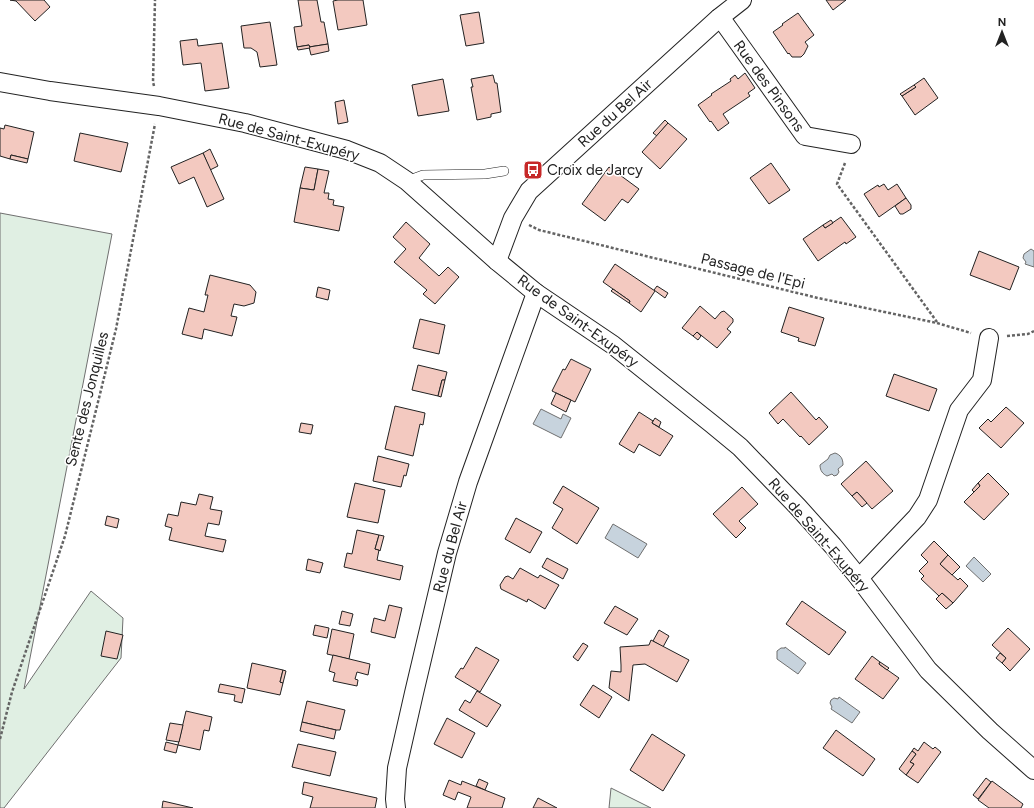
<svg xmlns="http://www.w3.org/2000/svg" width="1034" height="808" font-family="Figtree,sans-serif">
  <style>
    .green { fill: #e0efe3; stroke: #6f6f6f }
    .water { fill: #c7d3dd; stroke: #6f6f6f }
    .building { fill: #f3c9c0; stroke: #222 }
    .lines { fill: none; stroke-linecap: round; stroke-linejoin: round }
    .service-casing { stroke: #222; stroke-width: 10 }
    .minor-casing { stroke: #222; stroke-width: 20 }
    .path { stroke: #646464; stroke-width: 2.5; stroke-dasharray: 3 2; stroke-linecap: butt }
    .service { stroke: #fff; stroke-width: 9 }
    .minor { stroke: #fff; stroke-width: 18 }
    .labels { text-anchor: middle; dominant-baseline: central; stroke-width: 3; stroke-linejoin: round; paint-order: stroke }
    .street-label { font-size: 15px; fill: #222; stroke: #fff }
    .poi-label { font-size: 15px; fill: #222; stroke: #fff; text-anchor: start }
  </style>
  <rect width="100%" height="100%" fill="#fff"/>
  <g class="green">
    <path d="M0,213L112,234L24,689L91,591L123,618L121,658L4,808H0Z"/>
    <path d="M611,788L651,808H609Z"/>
  </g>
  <g class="water">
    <path d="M1031,249L1034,251V267L1025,264L1026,262L1023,258L1024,254Z"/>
    <path d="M541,409L561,419L563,414L571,418L561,438L533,424Z"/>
    <path d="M835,453C841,455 843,459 843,465L838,469L839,472L837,475L834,476L832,474L827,476C823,474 820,471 820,465L828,459L830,455Z"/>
    <path d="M613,524L647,544L638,558L605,538Z"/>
    <path d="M974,557L991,574L983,582L966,566Z"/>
    <path d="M785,647L806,663L798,674L777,659V651L781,648H785Z"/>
    <path d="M839,697L860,712L852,723L831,709L832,707L830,703L831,700L834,698L838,699Z"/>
  </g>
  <g class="building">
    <path d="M10,0H44L50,7L35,21L16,1Z"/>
    <path d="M298,0H317L321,22H324L328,44L309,47V45L297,47L294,27L302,26Z"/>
    <path d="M338,0H363L367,25L338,30L333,1Z"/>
    <path d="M826,0H846L833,10Z"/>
    <path d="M479,12L484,43L466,46L460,15Z"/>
    <path d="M798,13L814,35L805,42L808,46L804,54L801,57H792L789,53L788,54L773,32L783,25L782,24Z"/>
    <path d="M270,22L277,65L260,67L257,52L251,48H244L241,26Z"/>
    <path d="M197,39L198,46L222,43L229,88L205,91L201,63L183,65L180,41Z"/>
    <path d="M328,44L329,51L311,55L309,47Z"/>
    <path d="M309,45L310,48L298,50L297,47Z"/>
    <path d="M745,73L755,88L748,93L750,96L723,114L729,123L718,131L711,121L710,122L698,105L712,95L711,94L731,81L730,79L735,75L738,79Z"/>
    <path d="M493,75L495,83H497L501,112L491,114V117L477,120L471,87H473L471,79Z"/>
    <path d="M924,78L938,98L915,115L902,96L916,87L914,85Z"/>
    <path d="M443,79L449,111L418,116L412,85Z"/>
    <path d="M914,85L916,87L902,96L900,94Z"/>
    <path d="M344,100L348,122L338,124L335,102Z"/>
    <path d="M665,120L668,123L657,136L653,133Z"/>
    <path d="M668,123L687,139L660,169L642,152Z"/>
    <path d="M5,125L34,132L28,159L11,155L10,159L0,156V128L4,129Z"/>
    <path d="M80,133L128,143L121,172L74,161Z"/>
    <path d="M210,149L218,166L210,170L203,153Z"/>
    <path d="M203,153L224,199L207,207L194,177L179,184L171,167Z"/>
    <path d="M11,155L28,159L27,163L10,159Z"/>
    <path d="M771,163L790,190L769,204L750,178Z"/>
    <path d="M305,167L318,169L314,190L300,188Z"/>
    <path d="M609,167L639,189L628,203L622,199L605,221L582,204Z"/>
    <path d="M318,169L329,171L324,193H329L328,199L334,200L333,205L344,207L339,231L294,222L300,188L314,190Z"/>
    <path d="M884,184L888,190L897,184L906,198L879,217L864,194L878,185L879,187Z"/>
    <path d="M906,198L911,205V209L903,214H900L895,206Z"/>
    <path d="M841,217L856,237L846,244L845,242L818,261L803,239L823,225L825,228Z"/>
    <path d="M831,220L833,223L825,228L823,225Z"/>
    <path d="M406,222L430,244L419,258L439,276L448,267L459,277L435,304L423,294L427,290L394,262L406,249L393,237Z"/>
    <path d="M979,251L1019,267L1010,290L970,275Z"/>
    <path d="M615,264L655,291L641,312L629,303L630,301L603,282Z"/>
    <path d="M210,275L250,285L256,292L254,303L244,306L234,304L231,316L237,317L232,336L204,329L202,339L182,334L189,308L204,312L208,295H205Z"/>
    <path d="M657,286L668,293L665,298L654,290Z"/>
    <path d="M318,287L330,290L328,300L316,297Z"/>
    <path d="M613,289L630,301L629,303L611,291Z"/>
    <path d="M700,306L715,319L721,312L724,311L733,319V322L727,329L731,332L717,348L697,332L693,336L682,328Z"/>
    <path d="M789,307L824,318L815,346L798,341L799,338L781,332Z"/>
    <path d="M420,319L445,325L439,354L413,348Z"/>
    <path d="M697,332L701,336L698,340L693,336Z"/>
    <path d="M571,359L591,369L575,402L552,391L563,369L565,370Z"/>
    <path d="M418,365L447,372L445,380H442L438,396L412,390Z"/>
    <path d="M894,374L937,389L929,411L886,396Z"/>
    <path d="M442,380H445L441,397L438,396Z"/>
    <path d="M791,392L816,420L819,417L828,427L809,445L801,436L800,437L783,419L778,424L769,413Z"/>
    <path d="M556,393L571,400L566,412L551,404Z"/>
    <path d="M395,406L425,413L423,425L420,424L413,456L385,449Z"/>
    <path d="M1006,407L1024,423L1001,448L979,428L988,419L991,422Z"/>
    <path d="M639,412L653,421L652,423L673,436L660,456L639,444L634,453L619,444Z"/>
    <path d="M655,418L661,422L659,427L652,423Z"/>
    <path d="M301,423L313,425L311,434L299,432Z"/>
    <path d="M378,456L409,464L406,476L404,475L401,487L373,481Z"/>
    <path d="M866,461L893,491L872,509L857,492L852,496L841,484Z"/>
    <path d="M988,473L1009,494L984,520L964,502L980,486L978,483Z"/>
    <path d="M355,483L385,490L378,523L347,517Z"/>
    <path d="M978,483L980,486L974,492L972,490Z"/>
    <path d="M563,486L599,508L577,544L552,528L563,509L553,503Z"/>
    <path d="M742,487L758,504L739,521L746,528L736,538L713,514Z"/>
    <path d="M857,492L867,503L862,507L852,496Z"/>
    <path d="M199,494L213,497L210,509L222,511L219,525L208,523L205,536L226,540L223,552L169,540L172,528L165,526L168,514L178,516L181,502L196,505Z"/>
    <path d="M107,516L119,519L117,528L105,525Z"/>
    <path d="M516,518L542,532L530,553L505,539Z"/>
    <path d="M357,530L379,535L375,549L379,550L377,560L403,566L400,580L344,567L347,553L352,554Z"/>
    <path d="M379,535L384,536L380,551L379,550L375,549Z"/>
    <path d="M934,541L948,555L940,564L958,580L960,578L968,586L953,603L942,593L939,596L921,579L924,576L919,571L928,562L921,555Z"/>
    <path d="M948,555L960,567L952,575L940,564Z"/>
    <path d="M547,558L568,569L563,579L542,567Z"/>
    <path d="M308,559L323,563L320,573L306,570Z"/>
    <path d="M520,568L538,578L540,575L559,585L545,609L528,599L527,602L501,589L500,585L505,577L508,576L513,579Z"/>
    <path d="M942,593L953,603L946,609L936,599Z"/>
    <path d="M802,601L846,632L829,655L786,624Z"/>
    <path d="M389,605L402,608L395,638L371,632L374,618L385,621Z"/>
    <path d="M615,606L638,619L627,635L604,623Z"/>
    <path d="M342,611L353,614L350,626L339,624Z"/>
    <path d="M315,625L329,628L327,638L313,635Z"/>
    <path d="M1008,628L1030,649L1010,671L1002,663L1006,658L992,645Z"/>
    <path d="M332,629L354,634L349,659L327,654Z"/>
    <path d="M659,630L669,636L663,647L653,641Z"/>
    <path d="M106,631L123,635L117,659L101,656Z"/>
    <path d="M651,640L689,660L677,682L645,664L633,665L629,701L609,688L611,671L621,672V665L620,647L649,645Z"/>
    <path d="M583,643L588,646L578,661L573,657Z"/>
    <path d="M476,647L499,660L480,692L455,677L461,668L463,669Z"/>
    <path d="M1000,653L1006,658L1002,663L996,658Z"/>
    <path d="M333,655L370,664L368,675L357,672L355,679L358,680L357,686L333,681L335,673L329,671Z"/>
    <path d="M872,656L880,662L879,664L899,678L883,699L855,679Z"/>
    <path d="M880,662L889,668L887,670L879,664Z"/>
    <path d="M252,663L283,670L280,682L283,683L280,695L247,688Z"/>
    <path d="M283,670L286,671L283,683L280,682Z"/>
    <path d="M220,684L245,689L242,703L234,701L235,695L218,692Z"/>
    <path d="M593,685L612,697L599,718L580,705Z"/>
    <path d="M477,691L501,705L487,727L459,710L465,700L470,703Z"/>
    <path d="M307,701L345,710L340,730H336L302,722Z"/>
    <path d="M186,711L212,717L209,731L204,730L200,750L178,745Z"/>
    <path d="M447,718L475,733L462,758L434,744Z"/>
    <path d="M302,722L336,730L334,739L300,731Z"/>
    <path d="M170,723L183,725L179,742L166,740Z"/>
    <path d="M836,730L875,759L863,776L823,748Z"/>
    <path d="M652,734L685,755L663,791L630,770Z"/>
    <path d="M166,742L178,745L176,753L164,750Z"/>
    <path d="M924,742L933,749L935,747L941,752L918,783L906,775L914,764L910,762L916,754L912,751L914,748L918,751Z"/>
    <path d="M298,744L336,752L330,776L292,767Z"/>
    <path d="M912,751L916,754L910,762L914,764L906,775L899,769Z"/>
    <path d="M986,778L991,782L978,799L973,795Z"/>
    <path d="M479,779L488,783L485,790L476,786Z"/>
    <path d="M449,780L461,785L462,781L505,798L502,808H467L471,797L458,792L455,800L443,795Z"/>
    <path d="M992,781L1023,804L1021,808H989L978,800Z"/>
    <path d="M304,782L377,798L375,808H310L313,797L302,794Z"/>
    <path d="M538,798L557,808H533Z"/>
    <path d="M163,801L193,808H162Z"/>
  </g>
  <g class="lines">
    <defs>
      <path id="service" d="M407,181L423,175L485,174L504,171"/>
      <g id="minor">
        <path d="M719,18L725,24L805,136L851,144"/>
        <path d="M0,82L50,91L159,106L245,123L347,150L380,163L407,181L497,261L536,293L613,345L712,424L740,447L798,507L833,546L859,578L928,670L990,731L1034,770"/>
        <path d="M497,261L513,218L529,191L719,18L742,0"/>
        <path d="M859,578L917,517L928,500L959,410L982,380L989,338"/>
        <path d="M396,808L395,799L397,768L414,693L447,553L468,482L536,293"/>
      </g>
    </defs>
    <use href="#service" class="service-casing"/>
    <use href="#minor" class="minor-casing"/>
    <g class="path">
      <path d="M154,86L153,82L155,0"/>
      <path d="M845,163L837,184L937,322"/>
      <path d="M529,225L539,230L818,298L937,323L971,333"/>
      <path d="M1007,336L1028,334L1034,331"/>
      <path d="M0,739L12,692L65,536L116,329L155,124"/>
    </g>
    <use href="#service" class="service"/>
    <use href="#minor" class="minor"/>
  </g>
  <defs>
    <symbol id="bus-square" viewBox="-11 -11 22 22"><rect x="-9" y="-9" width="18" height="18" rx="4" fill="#c62828" stroke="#fff"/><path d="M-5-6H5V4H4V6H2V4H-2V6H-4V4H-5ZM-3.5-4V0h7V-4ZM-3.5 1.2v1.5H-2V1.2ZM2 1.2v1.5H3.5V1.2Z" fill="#fff"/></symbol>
  </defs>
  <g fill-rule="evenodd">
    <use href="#bus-square" x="522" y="159" width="22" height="22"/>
  </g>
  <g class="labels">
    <g class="street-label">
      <text transform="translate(769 86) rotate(54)">Rue des Pinsons</text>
      <text transform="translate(615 113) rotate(-42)">Rue du Bel Air</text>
      <text transform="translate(289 137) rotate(15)">Rue de Saint-Exupéry</text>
      <text transform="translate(753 271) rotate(14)">Passage de l'Epi</text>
      <text transform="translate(578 321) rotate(36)">Rue de Saint-Exupéry</text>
      <text transform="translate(87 399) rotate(-76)">Sente des Jonquilles</text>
      <text transform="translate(819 535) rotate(49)">Rue de Saint-Exupéry</text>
      <text transform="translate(450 547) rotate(-75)">Rue du Bel Air</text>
    </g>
    <g class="poi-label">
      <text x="547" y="170">Croix de Jarcy</text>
    </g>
  </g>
  <g transform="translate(1002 32)" stroke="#ffffff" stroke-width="3" paint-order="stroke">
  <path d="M0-3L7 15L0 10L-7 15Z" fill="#222222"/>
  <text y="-6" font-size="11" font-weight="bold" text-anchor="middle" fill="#222222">N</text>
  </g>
</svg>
